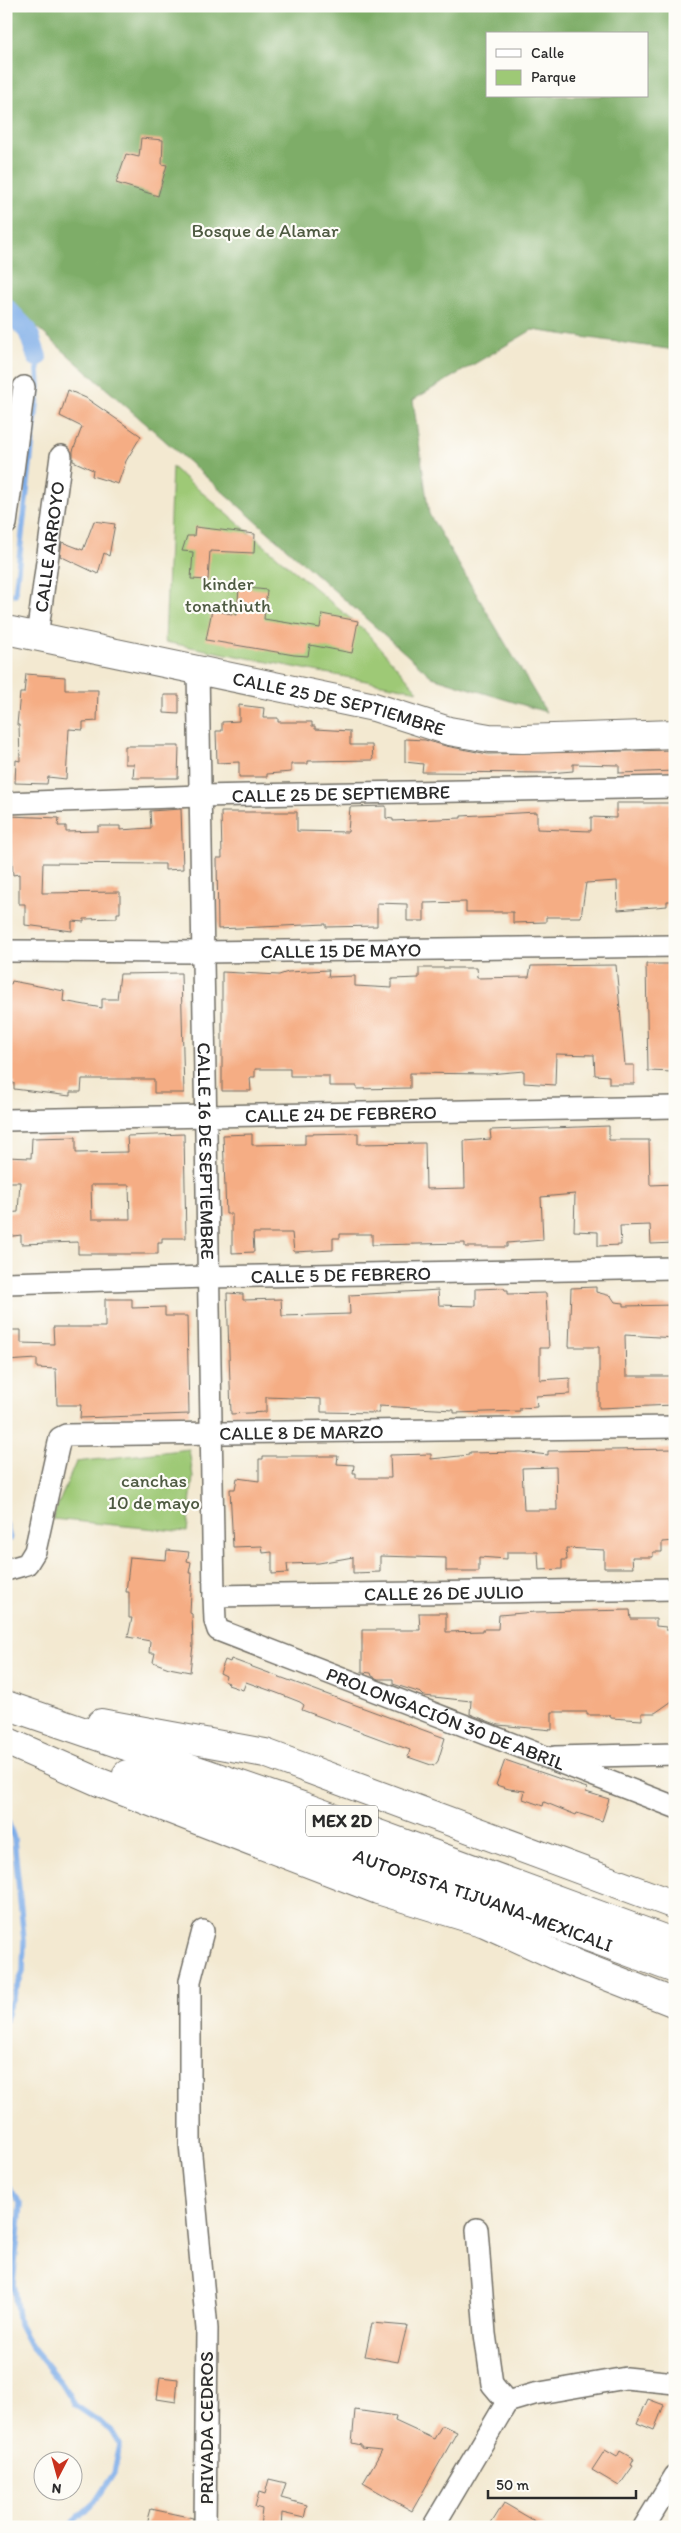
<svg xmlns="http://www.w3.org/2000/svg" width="681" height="2533" font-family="Itim,sans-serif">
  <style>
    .green { fill: #9ec976; stroke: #647a50 }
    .forest { fill: #7ead67; stroke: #546c49; fill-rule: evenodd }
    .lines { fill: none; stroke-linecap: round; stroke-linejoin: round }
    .stream { stroke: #7faee9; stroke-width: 5.5 }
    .canal { stroke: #7faee9; stroke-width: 20 }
    .building { fill: #f5ad84; fill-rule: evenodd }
    .minor-casing { stroke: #716e65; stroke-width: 24 }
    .major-casing { stroke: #716e65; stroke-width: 30 }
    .highway-casing { stroke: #716e65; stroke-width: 30 }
    .minor { stroke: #fff; stroke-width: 21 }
    .major { stroke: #fff; stroke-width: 28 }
    .highway { stroke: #fff; stroke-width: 28 }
    .labels { text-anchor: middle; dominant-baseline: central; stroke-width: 4.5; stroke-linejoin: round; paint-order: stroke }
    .shield { fill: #fdfcf7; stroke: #6a6a68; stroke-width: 1 }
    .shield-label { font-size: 18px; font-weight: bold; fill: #2b2b2b }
    .park-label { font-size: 19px; fill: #4e5a42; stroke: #fdfcf7 }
    .street-label { font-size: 19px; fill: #2b2b2b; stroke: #fdfcf7 }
  </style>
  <rect width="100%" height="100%" fill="#fdfcf7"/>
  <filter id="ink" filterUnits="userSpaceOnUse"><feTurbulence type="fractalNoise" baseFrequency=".02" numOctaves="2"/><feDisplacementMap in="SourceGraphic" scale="10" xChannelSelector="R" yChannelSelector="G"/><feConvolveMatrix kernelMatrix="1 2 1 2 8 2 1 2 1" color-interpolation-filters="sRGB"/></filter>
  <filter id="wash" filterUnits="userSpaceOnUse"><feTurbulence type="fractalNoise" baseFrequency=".0096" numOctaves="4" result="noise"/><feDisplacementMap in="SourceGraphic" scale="20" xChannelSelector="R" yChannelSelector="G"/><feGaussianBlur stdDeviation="1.12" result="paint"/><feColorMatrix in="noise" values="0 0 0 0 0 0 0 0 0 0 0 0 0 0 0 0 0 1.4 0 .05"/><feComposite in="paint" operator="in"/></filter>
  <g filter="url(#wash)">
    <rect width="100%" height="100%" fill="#f3e9d1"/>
    <g class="green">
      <path d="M172,467L366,632L418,691L165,642Z"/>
      <path d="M189,1449L193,1477L187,1532L52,1519L76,1462Z"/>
    </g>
    <path class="forest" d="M6,6H675V350L532,330L413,400L429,514L546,712L432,677L6,300ZM487,34H647V96H487Z"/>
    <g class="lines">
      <g class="stream">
        <path d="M15,595L39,386L37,357"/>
        <path d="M6,1524L10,1539"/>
        <path d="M6,1816L14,1839L24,1940L23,1972L8,2009L6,2020"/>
        <path d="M6,2183L21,2204L13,2283L19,2324L30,2345L62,2384L75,2405L111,2430L120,2445L114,2473L95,2502L67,2527"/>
      </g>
      <path class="canal" d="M6,308L28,331L37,357"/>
    </g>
    <g id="blocks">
      <g class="building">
        <path d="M141,138L163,140L162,164L167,165L158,196L116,183L126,154L139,157Z"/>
        <path d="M68,390L86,398L141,436L126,461L118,484L92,476L93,470L73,461V451L82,427L60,416Z"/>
        <path d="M94,521L115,524L109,556L104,553L98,574L60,556L62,542L83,550Z"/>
        <path d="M195,527L255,534L254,553L210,551L208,580L191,579L193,552L182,551L187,536H194Z"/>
        <path d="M239,587L267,590L264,619L320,628L322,614L358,621L352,653L310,645L308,656L294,655L206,640L212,610L237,615Z"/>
        <path d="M26,674L65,677V690H98L97,721L83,722V730L69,729L66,779L48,777L47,784L15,783L16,760L20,761L19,725H17L20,693H24Z"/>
        <path d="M164,695H179V714L164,713Z"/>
        <path d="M239,705L264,708L263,718H278V722H312V726H315V729L350,731V745H372L373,760L308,761V764H291V772L267,774V777H239V762L217,763L216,731H222V722L239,721Z"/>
        <path d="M405,739L425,740L446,746L488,754L675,750V771L619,773V765L573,764V771L549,773L422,772L423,764L405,762Z"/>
        <path d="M125,746H179L178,778H133L134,764H125Z"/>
        <path d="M616,803H675V818H670L671,853L675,854V901H667V906L618,910L617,881L586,883L581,917H546V922L513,923V912H466V902L424,903V921H407V904L377,903V926L326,927V924L218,929L217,858H222L221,812H297V831L348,832L350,807L386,806V818L393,819V821L461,818V816L537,812V829L591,831V817L616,818Z"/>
        <path d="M181,809L183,869L165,870V864L43,863L42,893L120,892V913H117V918L84,919V922L72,921V931L25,925V904H19V874L13,875L9,816L59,818L58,826H66V832L98,831V826H120V830L151,828L150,811Z"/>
        <path d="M646,964H672L673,988H675V1014L671,1022V1052H675L673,1072L648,1071Z"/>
        <path d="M616,965L625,1065H634V1084H609V1076L595,1075L594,1055L556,1054L555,1085L524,1083V1071L488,1074L410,1073V1088L357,1089V1086H329V1076H290V1069H255V1077H250L251,1091H222V972L279,975L288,972L329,970L328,977L355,976V986L392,988V979L419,978V968H476L477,978L529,977L531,966Z"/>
        <path d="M181,973L184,1093H154V1079H82L81,1092H70V1096L14,1089V1083L6,1082V983L11,984L12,981L64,991L63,1001L102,1008V999H117L120,974Z"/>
        <path d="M609,1126V1140H649L650,1185L675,1184V1243L651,1244L650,1225L620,1226L621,1245L598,1246V1232L574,1231L575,1194L541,1197L543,1240L507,1243V1247H465V1243L372,1245V1234H340V1238H333V1250L294,1252L292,1233H253L254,1252L232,1253V1214H226L223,1135L252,1134V1145L305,1144V1134L358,1133V1144L425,1143L426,1189L465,1188L464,1141L491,1139L490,1130Z"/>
        <path d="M184,1134L186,1238H162V1243H158V1254H78V1242L21,1244V1235L6,1237V1213L18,1212L20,1182H6V1157L31,1158L32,1138L76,1137V1153L128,1152L127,1136ZM91,1185H129L130,1219H92Z"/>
        <path d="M596,1287V1292L611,1296L615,1302L624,1303V1306L675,1305V1338L625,1335L626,1376H675V1405L599,1408V1347H569L571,1288Z"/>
        <path d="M504,1288L505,1290H508V1294L546,1293L549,1348H540V1380L570,1378V1394L536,1396L537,1407L520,1408V1411L454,1413V1410L379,1406V1413L321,1412V1399L266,1397V1412L231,1414L227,1293L243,1294V1300L281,1299L282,1316L350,1314L349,1295L423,1291L438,1290L439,1305L476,1306V1289Z"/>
        <path d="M105,1299H132V1308L165,1307V1316H187L189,1414L80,1418L81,1405H57L56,1369L37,1368V1359L6,1361V1330H21V1343L54,1344L53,1327H105Z"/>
        <path d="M675,1449V1541L662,1542V1552H653V1557H632L633,1568H604V1550L566,1548L567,1560H562V1569L539,1570L538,1552H507V1559L479,1557V1571H446V1558L380,1556V1572L353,1573V1557L319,1563L287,1564L288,1573L272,1574V1552L263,1553L262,1546L233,1547L230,1489H235L237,1478L259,1481V1459H263V1456H338L337,1464L354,1465L353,1473H356V1478H391L390,1455L431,1454V1459L469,1455V1453L521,1452L548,1455V1451ZM556,1467L557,1510H524L522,1468Z"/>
        <path d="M167,1550L189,1552L187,1561L191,1562L189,1573H192L190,1613L192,1614L193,1645L190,1672L169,1668L153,1662L155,1653H149L150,1641L128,1637L132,1618H129V1592H126L130,1557L166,1560Z"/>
        <path d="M630,1610L631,1619H656V1626L666,1627V1630H675V1699L655,1713H642V1720L611,1718L610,1715H587V1712H552V1730L498,1725L470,1714L471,1701L424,1696L421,1693L393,1684V1679H378L372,1676L371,1673L362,1672V1630H420L419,1613H446V1632L483,1631V1629H498L499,1615L535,1612Z"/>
        <path d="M231,1659L445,1738L438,1761L434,1766L408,1757L410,1750L302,1710L304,1705L300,1702L277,1693L246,1682L243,1690L228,1685L229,1683L224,1681L226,1676L220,1673L225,1660L230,1662Z"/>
        <path d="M505,1760L587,1788L586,1792L609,1799L602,1821L577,1813L576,1815L544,1802L543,1806L523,1799L525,1791L509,1789L496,1785Z"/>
        <path d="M372,2323L407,2326L398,2362L365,2356Z"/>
        <path d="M160,2377L178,2379L176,2402L157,2399Z"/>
        <path d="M648,2399L664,2405L654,2430L637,2423Z"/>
        <path d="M355,2410L396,2416L395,2421L434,2439L442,2425L457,2432L412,2511L363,2483L382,2450L361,2448V2445L352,2443Z"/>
        <path d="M605,2450L617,2457L620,2451L634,2459L631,2465L633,2466L619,2486L592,2470Z"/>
        <path d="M269,2479L286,2483L281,2498L307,2505L304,2518L282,2513L281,2527H260L262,2509L255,2507L259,2492L265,2494Z"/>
        <path d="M504,2503L545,2527H489Z"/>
        <path d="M151,2509L193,2518L192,2527H146Z"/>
      </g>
    </g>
  </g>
  <g filter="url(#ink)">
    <use href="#blocks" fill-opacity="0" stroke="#716e65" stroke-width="1"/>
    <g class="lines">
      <defs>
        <g id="minor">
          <path d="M6,524L24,387"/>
          <path id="s1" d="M37,637L61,456"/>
          <path id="s2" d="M198,670L214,1596L215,1621L218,1630L675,1807"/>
          <path id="s3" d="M6,803L200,796L675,787"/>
          <path id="s4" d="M6,951L202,952L675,946"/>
          <path id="s5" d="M6,1120L675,1107"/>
          <path id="s6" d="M6,1283L207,1277L675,1268"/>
          <path id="s7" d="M6,1570L27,1564L35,1551L60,1438L66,1435L675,1427"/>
          <path id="s8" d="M214,1596L675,1589"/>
          <path d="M555,1757L675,1754"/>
          <path d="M203,1931L190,1981V2144L207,2329L205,2527"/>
          <path d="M477,2229L485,2334L492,2384L507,2402"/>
          <path d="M507,2402L534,2394L626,2378L675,2383"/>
          <path d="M433,2527L507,2402"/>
          <path d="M644,2527L675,2476"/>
        </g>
        <g id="major">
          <path id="s9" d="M6,630L374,707L449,731L489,738L523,739L675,734"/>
        </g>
        <g id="highway">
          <path d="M6,1705L302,1806L675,1943"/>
          <path d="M101,1723L265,1753L675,1905"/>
          <path d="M6,1741L99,1782L378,1890L485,1923L566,1960L675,2003"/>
          <path id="s10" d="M127,1774L235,1808L389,1867L483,1898L675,1969"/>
        </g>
      </defs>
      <use href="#minor" class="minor-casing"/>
      <use href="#major" class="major-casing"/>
      <use href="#highway" class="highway-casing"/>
      <use href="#minor" class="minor"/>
      <use href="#major" class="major"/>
      <use href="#highway" class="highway"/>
    </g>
  </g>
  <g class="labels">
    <rect class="shield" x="306" y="1805.5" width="72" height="31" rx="4"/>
    <g class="shield-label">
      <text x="342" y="1821">MEX 2D</text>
    </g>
    <g class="park-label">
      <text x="265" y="230">Bosque de Alamar</text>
      <text x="228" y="583">kinder<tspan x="228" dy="22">tonathiuth</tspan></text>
      <text x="154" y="1480">canchas<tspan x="154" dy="22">10 de mayo</tspan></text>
    </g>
    <g class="street-label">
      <text stroke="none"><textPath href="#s1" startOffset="91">CALLE ARROYO</textPath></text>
      <text stroke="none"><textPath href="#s9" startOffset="341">CALLE 25 DE SEPTIEMBRE</textPath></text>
      <text stroke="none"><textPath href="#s3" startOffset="335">CALLE 25 DE SEPTIEMBRE</textPath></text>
      <text stroke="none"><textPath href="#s4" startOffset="335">CALLE 15 DE MAYO</textPath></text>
      <text stroke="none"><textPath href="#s5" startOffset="335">CALLE 24 DE FEBRERO</textPath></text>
      <text stroke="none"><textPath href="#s2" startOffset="481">CALLE 16 DE SEPTIEMBRE</textPath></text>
      <text stroke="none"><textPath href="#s6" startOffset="335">CALLE 5 DE FEBRERO</textPath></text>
      <text stroke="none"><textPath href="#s7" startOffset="395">CALLE 8 DE MARZO</textPath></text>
      <text stroke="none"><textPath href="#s8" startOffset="230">CALLE 26 DE JULIO</textPath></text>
      <text stroke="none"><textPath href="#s2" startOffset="1205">PROLONGACIÓN 30 DE ABRIL</textPath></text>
      <text stroke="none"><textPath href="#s10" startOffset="378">AUTOPISTA TIJUANA-MEXICALI</textPath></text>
      <text transform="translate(206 2428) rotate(-90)">PRIVADA CEDROS</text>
    </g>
  </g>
  <rect width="681" height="2533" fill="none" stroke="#fdfcf7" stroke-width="25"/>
  <rect x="486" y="32" width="162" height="65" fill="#fdfcf7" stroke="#a9a8a5"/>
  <rect x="496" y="49" width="25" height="8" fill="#ffffff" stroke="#a9a8a5"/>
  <text x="531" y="58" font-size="15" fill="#2b2b2b">Calle</text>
  <rect x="496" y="70" width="25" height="15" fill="#9ec976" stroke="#a9a8a5"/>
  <text x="531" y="82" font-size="15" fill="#2b2b2b">Parque</text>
  <g transform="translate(58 2476) rotate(186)"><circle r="24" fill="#fdfcf7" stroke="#a9a8a5"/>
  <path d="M0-4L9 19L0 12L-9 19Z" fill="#c8321e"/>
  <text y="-8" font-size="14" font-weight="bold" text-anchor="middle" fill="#2b2b2b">N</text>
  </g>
  <path d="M488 2490v8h148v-8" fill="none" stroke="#2b2b2b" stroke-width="2.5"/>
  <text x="496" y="2490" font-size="15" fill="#2b2b2b" stroke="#fdfcf7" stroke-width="4" paint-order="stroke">50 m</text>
</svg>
